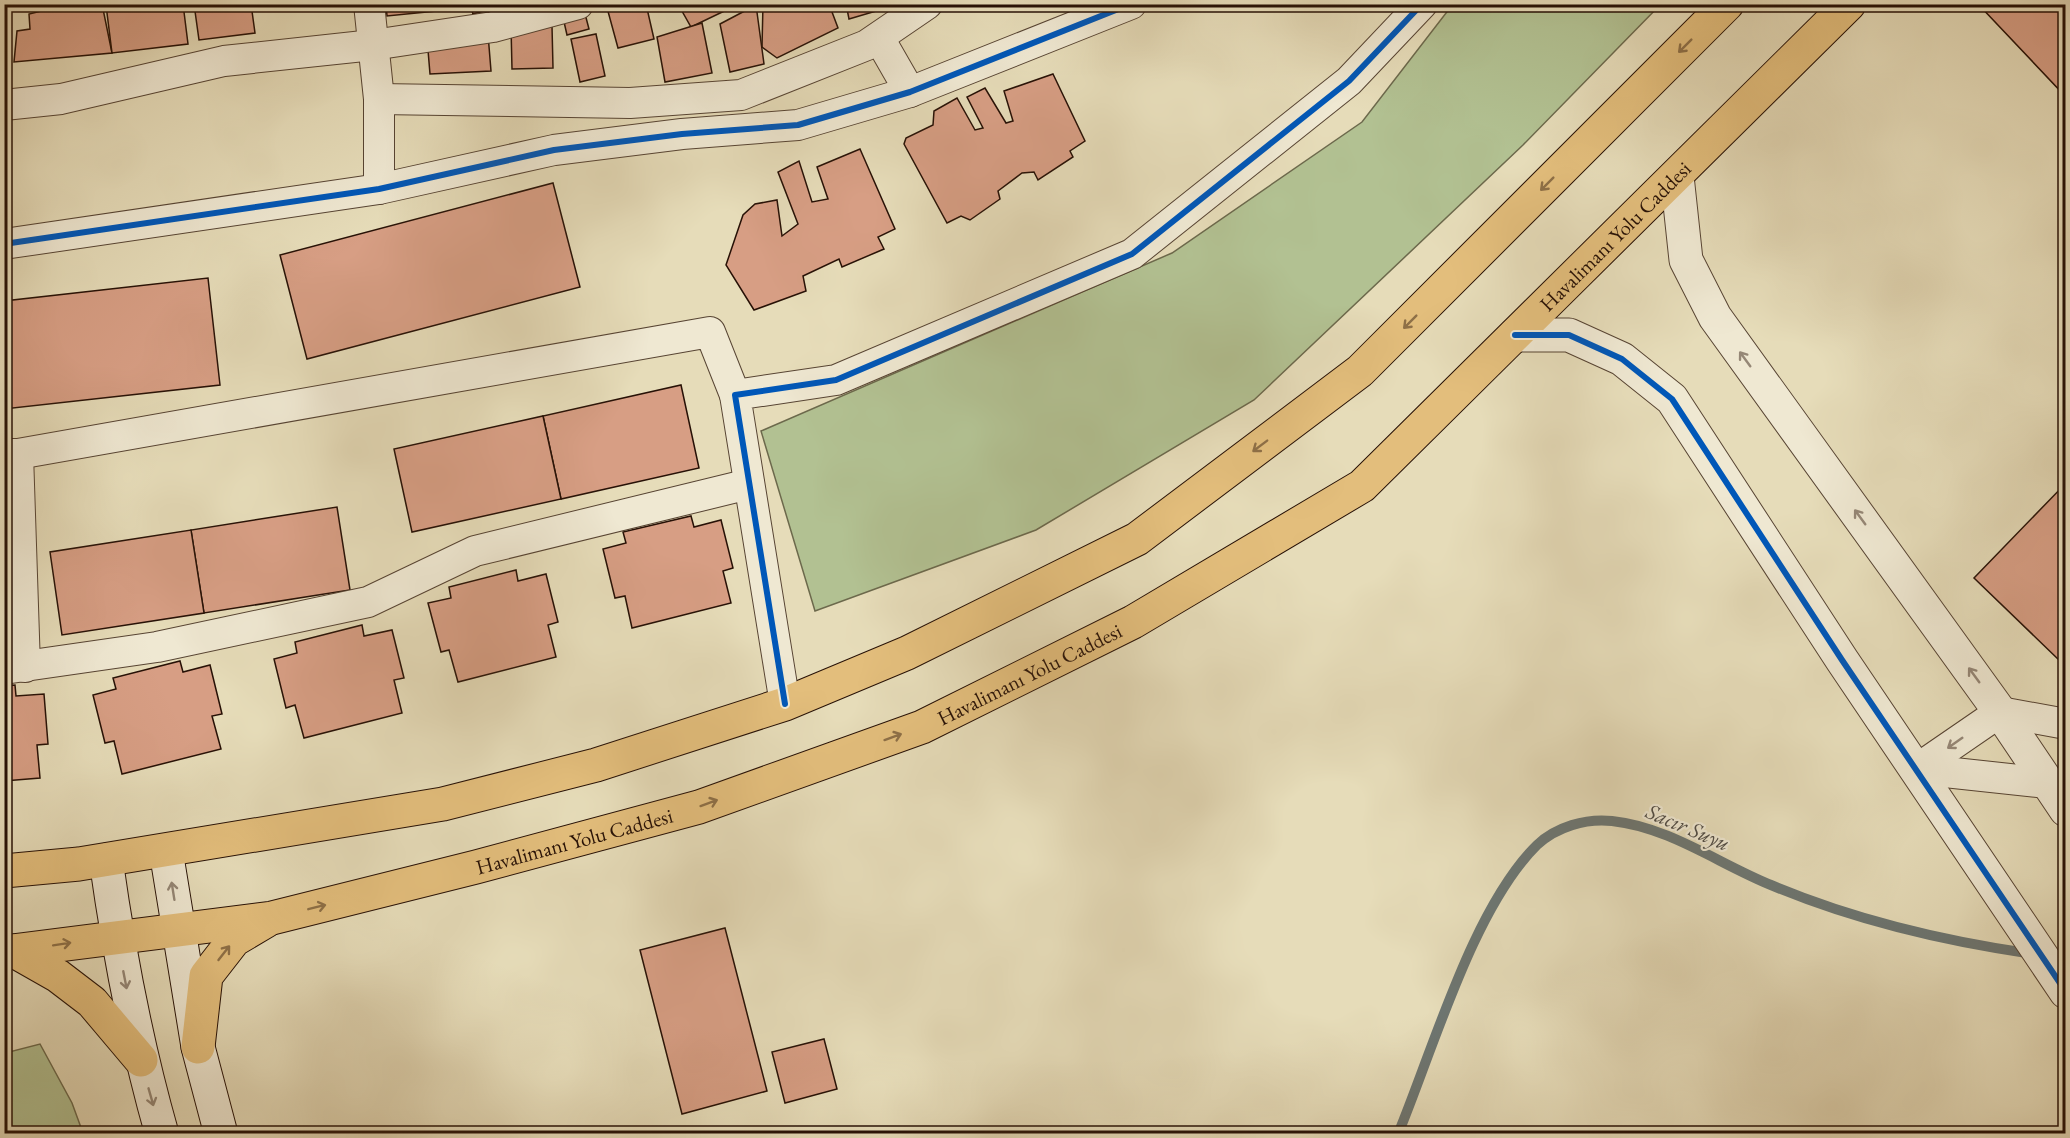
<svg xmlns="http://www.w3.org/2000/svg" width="2070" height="1138" font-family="'EB Garamond',serif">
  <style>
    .green { fill: #b2c192; stroke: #6c694c; stroke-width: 1.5 }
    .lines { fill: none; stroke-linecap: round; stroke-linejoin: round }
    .stream { stroke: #6d7672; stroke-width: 10 }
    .building { fill: #d79e84; stroke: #271106; stroke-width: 1.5 }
    .minor-casing { stroke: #574433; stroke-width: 32 }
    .tertiary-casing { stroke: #574433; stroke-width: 35 }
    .secondary-casing { stroke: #271106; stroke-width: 35 }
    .trunk-casing { stroke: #271106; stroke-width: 35 }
    .minor { stroke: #efe8d2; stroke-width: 30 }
    .tertiary { stroke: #efe8d2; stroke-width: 33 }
    .secondary { stroke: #efe8d2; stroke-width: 33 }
    .trunk { stroke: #e3be7c; stroke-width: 33 }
    .cycleway-casing { stroke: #efe8d2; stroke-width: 10 }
    .cycleway { stroke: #0057b8; stroke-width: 6 }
    .oneway { stroke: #8e7047 }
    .oneway2 { stroke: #958776 }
    .labels { text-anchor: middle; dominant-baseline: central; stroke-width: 4.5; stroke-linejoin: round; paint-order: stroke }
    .street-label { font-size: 21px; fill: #271106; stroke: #efe8d2 }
    .water-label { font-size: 22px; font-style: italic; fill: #504c45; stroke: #efe8d2 }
  </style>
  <rect width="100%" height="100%" fill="#e6dcb9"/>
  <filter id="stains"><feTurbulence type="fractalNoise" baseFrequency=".00333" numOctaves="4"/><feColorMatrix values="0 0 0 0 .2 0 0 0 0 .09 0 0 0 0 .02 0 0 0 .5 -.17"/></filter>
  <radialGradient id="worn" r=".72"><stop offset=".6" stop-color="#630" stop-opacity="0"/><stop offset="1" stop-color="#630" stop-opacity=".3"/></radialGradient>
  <g class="green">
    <path d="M1453,4L1660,5L1523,145L1254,400L1036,530L815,611L761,431L1172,253L1362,122Z"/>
    <path d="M40,1044L72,1103L83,1133H5V1053Z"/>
  </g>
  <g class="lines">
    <path class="stream" d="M1398,1134C1433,1050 1473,908 1537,845C1556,827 1586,818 1612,821C1669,827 1719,864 1771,885C1854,920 1943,941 2033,954"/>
  </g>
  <g class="building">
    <path d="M70,4H102L112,53L14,62L17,31L30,29L29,14Z"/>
    <path d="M183,4L188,44L112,53L106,5Z"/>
    <path d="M194,4H251L255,33L199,40Z"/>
    <path d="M386,4H435L436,11L387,16Z"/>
    <path d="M470,4H509L473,14Z"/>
    <path d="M606,4H646L654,39L618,48Z"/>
    <path d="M678,4H739L691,27Z"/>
    <path d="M763,4H829L838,28L777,58L762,47Z"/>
    <path d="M846,4H882L883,9L849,19Z"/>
    <path d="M1978,4H2066V97Z"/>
    <path d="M756,5L764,64L730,72L720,24Z"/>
    <path d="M584,10L589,29L567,35L562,13Z"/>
    <path d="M702,23L712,73L665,82L657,37Z"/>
    <path d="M552,26L553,68L512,69L511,27Z"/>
    <path d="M488,34L491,71L430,74L427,38Z"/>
    <path d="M596,34L605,76L580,82L571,39Z"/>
    <path d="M1053,74L1085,141L1070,151L1073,157L1038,180L1034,172L1022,173L998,191L1000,199L970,220L961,216L947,223L904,144L906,138L933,125L934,111L957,98L975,130L983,128L967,97L985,88L1006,123L1013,121L1004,91Z"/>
    <path d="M860,149L895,229L878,237L884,249L842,267L839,259L803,276L806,291L754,310L726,265L743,215L755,204L777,200L782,236L798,224L778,172L799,161L812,202L828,199L817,167Z"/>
    <path d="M553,183L580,287L307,359L280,255Z"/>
    <path d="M208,278L220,385L4,409V301Z"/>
    <path d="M681,385L699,468L561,499L543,416Z"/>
    <path d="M543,416L561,499L412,532L394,449Z"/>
    <path d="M2066,483V655L2060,661L1974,578Z"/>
    <path d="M337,507L350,590L204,613L191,530Z"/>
    <path d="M691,516L694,527L721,520L733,568L723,571L731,603L632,628L625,596L615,598L603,549L626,543L623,532Z"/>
    <path d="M191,530L204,613L62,635L50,552Z"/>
    <path d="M516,570L518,581L546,574L558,622L548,625L556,657L458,682L449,650L441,652L428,603L451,598L449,587Z"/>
    <path d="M362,625L364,636L392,630L404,678L394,680L402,713L304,738L295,705L286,708L274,659L297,653L295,642Z"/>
    <path d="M180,661L183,672L210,665L222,714L212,716L221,749L122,774L114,741L105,743L93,695L116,689L113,678Z"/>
    <path d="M15,685L16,696L44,694L48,744L37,745L40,778L4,781V686Z"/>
    <path d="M725,928L767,1091L682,1114L640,950Z"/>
    <path d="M824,1039L837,1089L785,1103L772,1052Z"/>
  </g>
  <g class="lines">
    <defs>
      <g id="minor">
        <path d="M369,4L379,99V189"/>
        <path d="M879,38L910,92"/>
        <path d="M379,99L630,103L741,95L867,45L927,4"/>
        <path d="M4,105L61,99L224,61L373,45L493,27L578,4"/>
        <path d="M4,244L379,189L554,150L682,134L798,125L910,92L1131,4"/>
        <path d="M4,454H18L710,332L735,395"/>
        <path d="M18,454L25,667"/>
        <path d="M4,669L157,647L368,602L475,551L749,484"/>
        <path d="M785,704L735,395L836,380L1132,254L1349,81L1422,4"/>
        <path d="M1917,769L2000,712L2066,724"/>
        <path d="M1917,769L2066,785"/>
      </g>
      <g id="tertiary">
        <path d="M1677,176L1686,260L1715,317L2000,712L2066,810"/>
        <path d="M1515,335H1569L1622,359L1672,399L1842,660L2066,992"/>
      </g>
      <g id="secondary">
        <path d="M166,851L198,1047L221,1134"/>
        <path d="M106,860C119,953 136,1043 162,1134"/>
      </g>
      <g id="trunk">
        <path d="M4,871L79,864L443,804L596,765L785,704L907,653L1137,539L1360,371L1727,4"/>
        <path d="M14,951L58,976L92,1002L141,1060"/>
        <path id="s1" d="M4,952L272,918L476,867L699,807L922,727L1133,622L1362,486L1849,4"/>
        <path d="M198,1047L206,976L234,940L266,921"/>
      </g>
    </defs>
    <use href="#minor" class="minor-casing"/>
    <use href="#tertiary" class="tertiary-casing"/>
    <use href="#secondary" class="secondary-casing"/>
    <use href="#trunk" class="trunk-casing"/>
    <use href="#minor" class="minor"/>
    <use href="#tertiary" class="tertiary"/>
    <use href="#secondary" class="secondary"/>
    <use href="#trunk" class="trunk"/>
    <defs>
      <g id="cycleway">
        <path d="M4,244L379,189L554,150L682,134L798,125L910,92L1131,4"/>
        <path d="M1515,335H1569L1622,359L1672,399L1842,660L2066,992"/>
        <path d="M785,704L735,395L836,380L1132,254L1349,81L1422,4"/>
      </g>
    </defs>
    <use href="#cycleway" class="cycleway-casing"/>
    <use href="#cycleway" class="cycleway"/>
  </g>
  <defs><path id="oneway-shaft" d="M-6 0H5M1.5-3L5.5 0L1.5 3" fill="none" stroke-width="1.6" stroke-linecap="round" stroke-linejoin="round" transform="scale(1.5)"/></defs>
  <g class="oneway">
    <use href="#oneway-shaft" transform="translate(1685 46) rotate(135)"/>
    <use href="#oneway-shaft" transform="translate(1547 184) rotate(135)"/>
    <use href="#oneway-shaft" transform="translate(1410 322) rotate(135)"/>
    <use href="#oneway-shaft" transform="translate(1260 446) rotate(143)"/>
    <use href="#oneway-shaft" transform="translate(893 737) rotate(-20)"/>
    <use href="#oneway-shaft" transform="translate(709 803) rotate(-20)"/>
    <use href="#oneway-shaft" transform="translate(317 907) rotate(-14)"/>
    <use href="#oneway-shaft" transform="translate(62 944) rotate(-9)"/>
    <use href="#oneway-shaft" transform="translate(224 953) rotate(-52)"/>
  </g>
  <g class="oneway2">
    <use href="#oneway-shaft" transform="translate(1745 359) rotate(-126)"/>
    <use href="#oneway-shaft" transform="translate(1860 517) rotate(-126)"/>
    <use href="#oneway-shaft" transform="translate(1974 675) rotate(-126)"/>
    <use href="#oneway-shaft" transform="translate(1955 743) rotate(145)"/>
    <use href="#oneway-shaft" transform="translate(173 891) rotate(-99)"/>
    <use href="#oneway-shaft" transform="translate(125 980) rotate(79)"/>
    <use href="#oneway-shaft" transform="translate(151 1097) rotate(74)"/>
  </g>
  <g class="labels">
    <g class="street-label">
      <text stroke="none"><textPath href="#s1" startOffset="1806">Havalimanı Yolu Caddesi</textPath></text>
      <text stroke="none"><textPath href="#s1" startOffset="1068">Havalimanı Yolu Caddesi</textPath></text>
      <text stroke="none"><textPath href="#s1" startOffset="582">Havalimanı Yolu Caddesi</textPath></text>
    </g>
    <g class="water-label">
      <text transform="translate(1688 827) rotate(23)">Sacır Suyu</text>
    </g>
  </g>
  <rect width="2070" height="1138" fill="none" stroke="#e6dcb9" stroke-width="24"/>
  <rect x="6" y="6" width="2058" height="1126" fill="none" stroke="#271106" stroke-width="3"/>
  <rect x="12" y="12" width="2046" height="1114" fill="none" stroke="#271106" stroke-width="1.5"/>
  <rect width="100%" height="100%" filter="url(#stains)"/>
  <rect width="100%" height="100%" fill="url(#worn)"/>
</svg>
